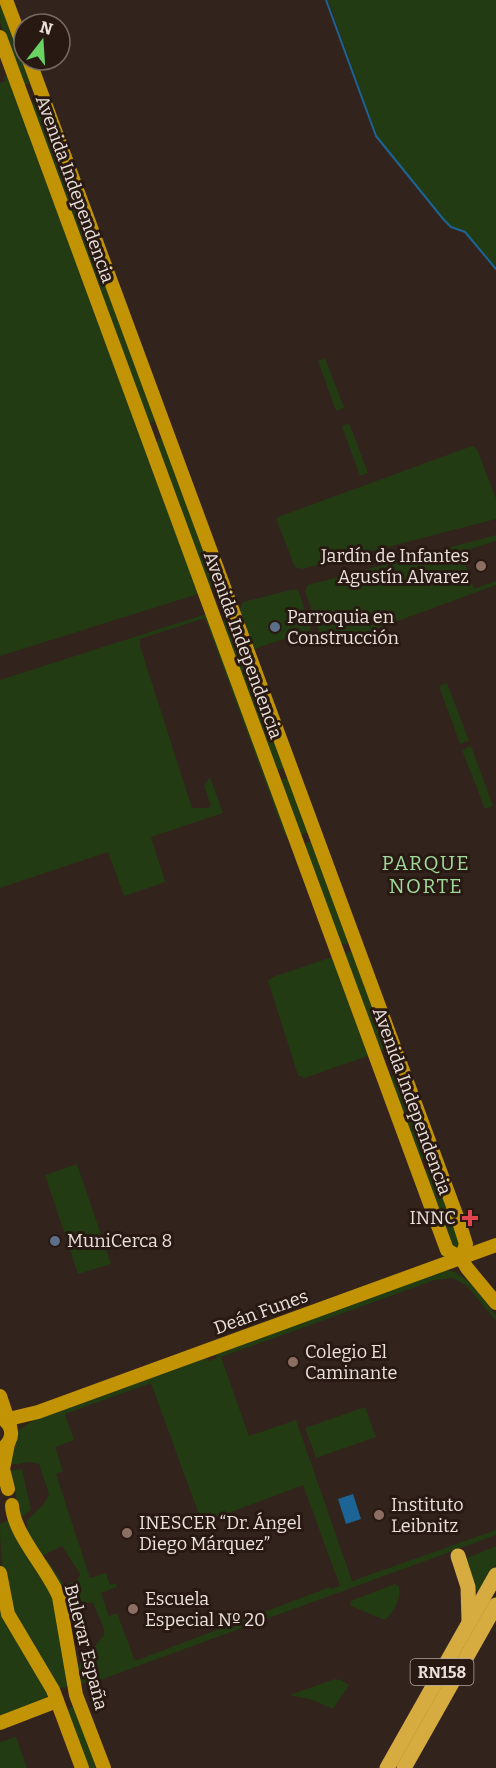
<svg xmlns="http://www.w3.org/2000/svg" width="496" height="1768" font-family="Bitter,serif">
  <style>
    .green { fill: #233b12; fill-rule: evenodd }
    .water { fill: #1c6495 }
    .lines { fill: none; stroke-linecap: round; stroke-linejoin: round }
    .stream { stroke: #1c6495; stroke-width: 2 }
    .major { stroke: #c19305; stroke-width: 14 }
    .highway { stroke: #d6ab40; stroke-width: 15 }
    .education-dot { fill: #8d6e63; stroke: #281a13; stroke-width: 2 }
    .service-dot { fill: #5c6f8a; stroke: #281a13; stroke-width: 2 }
    .health-dot { fill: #e0444e; stroke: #281a13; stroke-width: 2 }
    .labels { text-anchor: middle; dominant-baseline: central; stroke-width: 6; stroke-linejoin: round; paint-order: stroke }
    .shield { fill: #281a13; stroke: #b0a5a0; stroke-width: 1.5 }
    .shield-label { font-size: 16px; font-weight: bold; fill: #ebe1dd }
    .street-label { font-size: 18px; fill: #ebe1dd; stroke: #281a13 }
    .poi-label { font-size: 18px; fill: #ebe1dd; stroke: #281a13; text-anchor: start }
    .neighbourhood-label { font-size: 20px; letter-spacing: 1.5px; fill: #a1d99d; stroke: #281a13 }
  </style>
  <rect width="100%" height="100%" fill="#32231c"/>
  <g class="green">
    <path d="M0,0L30,79L29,84H24L22,82L0,22Z"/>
    <path d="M328,0H496V270L465,232L451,227L378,139Z"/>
    <path d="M8,75L201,593L0,656V83L6,81L4,77Z"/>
    <path d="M34,101L38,102L155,417L153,423H149L31,104Z"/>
    <path d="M325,358L344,408L336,411L318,361Z"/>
    <path d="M349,423L368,473L360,476L342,426Z"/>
    <path d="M159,438L164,440L216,584L209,588L156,443Z"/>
    <path d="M472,446L477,449L496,499V519L302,569L295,567L277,521L278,517Z"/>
    <path d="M496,535V541L461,552L474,589L496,581V585L332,645L323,642L305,591L308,585Z"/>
    <path d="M294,589L299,592L311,630L254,649L240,610L243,602Z"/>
    <path d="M206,614L290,835L285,836L205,618L140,639V646L192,808H208L211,806L204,786L210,777L223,813L151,837L165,881L163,883L124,896L108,852L0,888V680Z"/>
    <path d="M231,618L284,768L277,770L221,622Z"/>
    <path d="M447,683L469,741L460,744L439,686Z"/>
    <path d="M471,746L493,806L485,809L462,750Z"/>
    <path d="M285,778L291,780L309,832L301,835L281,781Z"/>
    <path d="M308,842H312L349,941L346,944H341L304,846Z"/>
    <path d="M349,952H354L390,1047L379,1051L345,955Z"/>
    <path d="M329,958H332L368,1056L304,1078L298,1075L268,981L273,977Z"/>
    <path d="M398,1075L429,1156L427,1159H420L388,1077Z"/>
    <path d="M77,1164L111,1264L78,1274L45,1175Z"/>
    <path d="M429,1167L434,1168L460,1245L458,1248L453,1249L425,1172Z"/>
    <path d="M444,1269C468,1273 482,1298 496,1315V1321L467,1286L453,1278L435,1280L221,1357L249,1436L296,1420L352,1581L496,1530V1535L89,1684L81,1683L77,1667L104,1635V1629L93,1603L66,1601L45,1561L47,1559L64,1585L77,1581L80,1574L62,1546L42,1556L27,1531V1520L44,1504L49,1494L39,1464L30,1462L10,1465L19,1430L32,1421L207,1358L209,1361L217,1358L216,1355L237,1343ZM151,1383L202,1523L303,1485L340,1586L331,1589L330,1587L135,1661L117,1613L109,1616L101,1593L117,1587L116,1583L110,1585L106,1573L90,1578L56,1474L63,1471L55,1447L74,1440L65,1414Z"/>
    <path d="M365,1407L376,1437L316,1458L305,1428Z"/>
    <path d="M22,1469L31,1510L22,1517L17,1507L16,1493L7,1471Z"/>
    <path d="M9,1520L53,1593L68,1684L65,1688L57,1687C43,1664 24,1639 14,1615C3,1587 0,1553 0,1524Z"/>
    <path d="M496,1546V1564L479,1592H477L465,1559Z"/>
    <path d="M395,1584L399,1587C401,1599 394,1612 385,1620L351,1606L350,1602L353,1600Z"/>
    <path d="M0,1606L48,1694L46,1698L0,1716Z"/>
    <path d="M335,1679L341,1680L349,1685L333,1709L313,1700L290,1695Z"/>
    <path d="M71,1707H76L100,1768H86L66,1711Z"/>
    <path d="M16,1737L27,1768H0V1742Z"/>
  </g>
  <path class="water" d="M353,1494L361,1519L346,1524L338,1499Z"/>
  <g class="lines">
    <path class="stream" d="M326,0L376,136L444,220L451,227L465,232L496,269"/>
    <g class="major">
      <path d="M6,0L24,48"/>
      <path d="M0,37L447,1250L461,1258L467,1268L496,1303"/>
      <path d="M29,60L460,1225L466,1244L461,1258"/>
      <path d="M0,1396L10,1426"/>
      <path d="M0,1417L13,1418L38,1412L496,1245"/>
      <path d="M0,1417C14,1425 15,1439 2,1449"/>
      <path d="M8,1444L3,1469L8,1489"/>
      <path d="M12,1505C13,1534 48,1569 59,1597L76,1695L104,1768"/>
      <path d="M0,1573L8,1614L53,1690L82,1768"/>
      <path d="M0,1723L57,1701"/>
    </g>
    <g class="highway">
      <path d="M458,1556L468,1587L469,1620"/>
      <path d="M387,1768L496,1575"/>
      <path d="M404,1768L496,1605"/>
    </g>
  </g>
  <g class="education-dot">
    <circle cx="481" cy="566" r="6"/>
    <circle cx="293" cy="1362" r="6"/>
    <circle cx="379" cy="1515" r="6"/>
    <circle cx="127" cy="1533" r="6"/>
    <circle cx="133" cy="1609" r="6"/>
  </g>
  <g class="service-dot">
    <circle cx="275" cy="627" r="6"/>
    <circle cx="55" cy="1241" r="6"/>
  </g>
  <path class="health-dot" d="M467 1209h6v6h6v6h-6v6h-6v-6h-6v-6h6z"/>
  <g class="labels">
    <rect class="shield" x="410.5" y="1659" width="63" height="26" rx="4.5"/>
    <g class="shield-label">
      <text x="442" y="1672">RN158</text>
    </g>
    <g class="street-label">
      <text transform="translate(75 189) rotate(70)">Avenida Independencia</text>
      <text transform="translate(243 645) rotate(70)">Avenida Independencia</text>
      <text transform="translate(412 1101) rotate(70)">Avenida Independencia</text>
      <text transform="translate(261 1312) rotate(-20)">Deán Funes</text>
      <text transform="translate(86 1647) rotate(76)">Bulevar España</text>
    </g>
    <g class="poi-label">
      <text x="469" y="556" text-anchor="end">Jardín de Infantes<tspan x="469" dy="21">Agustín Alvarez</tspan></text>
      <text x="287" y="617">Parroquia en<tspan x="287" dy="21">Construcción</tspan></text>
      <text x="456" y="1218" text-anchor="end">INNC</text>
      <text x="67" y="1241">MuniCerca 8</text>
      <text x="305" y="1352">Colegio El<tspan x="305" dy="21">Caminante</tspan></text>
      <text x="391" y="1505">Instituto<tspan x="391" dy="21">Leibnitz</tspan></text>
      <text x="139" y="1523">INESCER “Dr. Ángel<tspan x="139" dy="21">Diego Márquez”</tspan></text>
      <text x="145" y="1599">Escuela<tspan x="145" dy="21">Especial Nº 20</tspan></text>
    </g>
    <g class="neighbourhood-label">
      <text x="426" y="863">PARQUE<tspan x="426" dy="23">NORTE</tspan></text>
    </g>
  </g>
  <g transform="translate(42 42) rotate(17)"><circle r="28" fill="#281a13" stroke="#766a64" stroke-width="1.5"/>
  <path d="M0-4.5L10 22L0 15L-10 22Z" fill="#69d464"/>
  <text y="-9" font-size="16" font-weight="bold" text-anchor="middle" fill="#ebe1dd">N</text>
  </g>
</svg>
